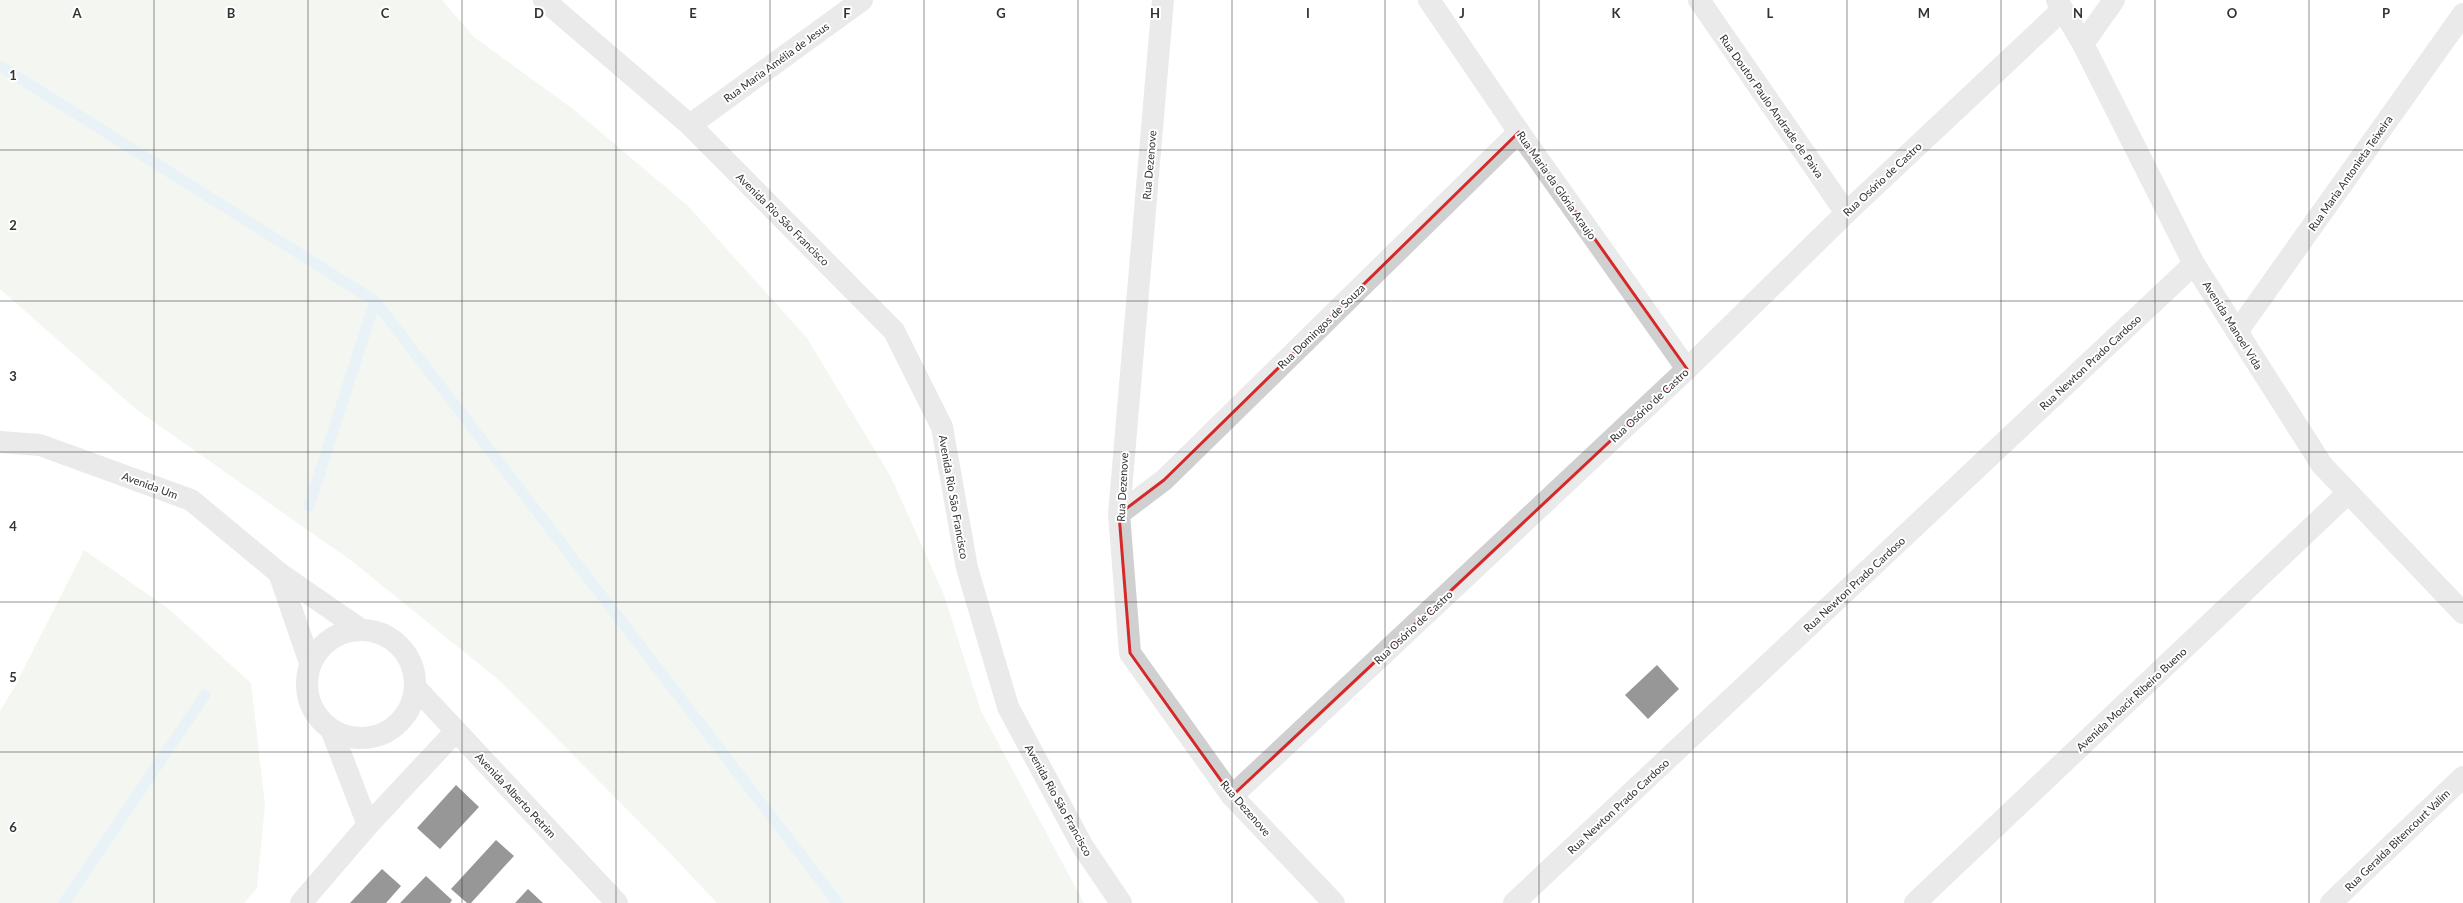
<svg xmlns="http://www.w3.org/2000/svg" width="2463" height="903" font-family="Lato,sans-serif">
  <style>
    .green { fill: #e6ecdf }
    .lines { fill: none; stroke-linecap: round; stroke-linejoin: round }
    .stream { stroke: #cfe2ee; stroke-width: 11 }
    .building { fill: #1a1a1a }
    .minor { stroke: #d0d0d0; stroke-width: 22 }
    .tertiary { stroke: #d0d0d0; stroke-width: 22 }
    .marked { fill: none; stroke: #d62828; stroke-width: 3; stroke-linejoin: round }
    .grid { fill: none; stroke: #333; stroke-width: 1; stroke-opacity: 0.55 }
    .labels { text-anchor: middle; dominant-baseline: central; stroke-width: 4; stroke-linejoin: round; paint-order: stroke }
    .street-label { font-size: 11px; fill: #333; stroke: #fff }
    .grid-label { font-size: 13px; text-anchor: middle; font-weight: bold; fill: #333; stroke: #fff; stroke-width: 4; stroke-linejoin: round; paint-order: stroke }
  </style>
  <rect width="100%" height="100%" fill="#fff"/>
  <g class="green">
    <path d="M0,0H442L474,37L573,109L687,205L807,338L891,477L944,595L981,711L1084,903H717L667,850L500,681L353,562L137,410L0,289Z"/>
    <path d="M84,550L169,609L251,683L265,805L257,888L244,903H0V711L14,688Z"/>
  </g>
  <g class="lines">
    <g class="stream">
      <path d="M0,66L375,301L838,903"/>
      <path d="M309,506L375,301"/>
      <path d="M64,903L205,695"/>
    </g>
  </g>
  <g class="building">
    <path d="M1657,665L1679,689L1648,719L1625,695Z"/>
    <path d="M456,785L479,807L440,849L417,828Z"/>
    <path d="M496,840L514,856L471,903H467L451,889Z"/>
    <path d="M382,869L401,886L386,903H350Z"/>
    <path d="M426,876L452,900L450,903H400Z"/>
    <path d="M528,889L543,903H515Z"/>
  </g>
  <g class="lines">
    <g class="minor">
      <path d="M544,0L690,125L894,331L942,427L967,568L1008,707L1083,847L1121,903"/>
      <path d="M1163,0L1119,514L1130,653L1232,796L1334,903"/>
      <path d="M1429,0L1519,132L1687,369"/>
      <path d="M1699,0L1846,213"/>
      <path d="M2057,0L2083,44L2194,264L2322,465"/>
      <path d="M2083,44L2114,0"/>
      <path d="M690,125L862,0"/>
      <path d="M2237,332L2463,14"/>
      <path d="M0,442L40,445L191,500L279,573L360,629"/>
      <path d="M1119,514L1164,480L1519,132"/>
      <path d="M279,573L310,663"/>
      <circle cx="361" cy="684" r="54"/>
      <path d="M415,687L617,903"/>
      <path d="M331,729L368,825"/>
      <path d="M1232,796L1687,369L1846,213L2062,10"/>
      <path d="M301,903L368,825L456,731"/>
      <path d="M1514,903L2194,264"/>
      <path d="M2331,903L2463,777"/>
    </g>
    <g class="tertiary">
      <path d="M2322,465L2463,613"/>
      <path d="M1915,903L2347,494"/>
    </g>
  </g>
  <path d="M0 0H2463V903H0ZM1519,132L1687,369L1232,796L1130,653L1119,514L1164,480Z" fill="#fff" fill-opacity=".55" fill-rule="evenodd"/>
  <path class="marked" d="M1519,132L1687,369L1232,796L1130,653L1119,514L1164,480Z"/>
  <path class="grid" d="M154,0V903M308,0V903M462,0V903M616,0V903M770,0V903M924,0V903M1078,0V903M1232,0V903M1385,0V903M1539,0V903M1693,0V903M1847,0V903M2001,0V903M2155,0V903M2309,0V903M0,150H2463M0,301H2463M0,452H2463M0,602H2463M0,752H2463"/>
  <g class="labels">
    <g class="street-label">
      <text transform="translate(776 62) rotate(-36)">Rua Maria Amélia de Jesus</text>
      <text transform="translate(1772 106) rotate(55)">Rua Doutor Paulo Andrade de Paiva</text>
      <text transform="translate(1149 165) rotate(-85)">Rua Dezenove</text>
      <text transform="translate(2350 173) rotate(-55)">Rua Maria Antonieta Teixeira</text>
      <text transform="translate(1882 179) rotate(-43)">Rua Osório de Castro</text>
      <text transform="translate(1557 185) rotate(55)">Rua Maria da Glória Araujo</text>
      <text transform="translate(783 219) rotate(45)">Avenida Rio São Francisco</text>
      <text transform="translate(2233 325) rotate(58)">Avenida Manoel Vida</text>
      <text transform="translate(1321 326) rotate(-44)">Rua Domingos de Souza</text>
      <text transform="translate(2090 362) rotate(-43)">Rua Newton Prado Cardoso</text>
      <text transform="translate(1649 405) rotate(-43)">Rua Osório de Castro</text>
      <text transform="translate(150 485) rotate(20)">Avenida Um</text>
      <text transform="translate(1122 487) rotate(-87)">Rua Dezenove</text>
      <text transform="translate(954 497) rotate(80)">Avenida Rio São Francisco</text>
      <text transform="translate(1854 584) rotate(-43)">Rua Newton Prado Cardoso</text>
      <text transform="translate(1413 627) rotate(-43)">Rua Osório de Castro</text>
      <text transform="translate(2131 699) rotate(-43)">Avenida Moacir Ribeiro Bueno</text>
      <text transform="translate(516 795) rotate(47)">Avenida Alberto Petrim</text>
      <text transform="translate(1059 800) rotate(61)">Avenida Rio São Francisco</text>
      <text transform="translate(1618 806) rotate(-43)">Rua Newton Prado Cardoso</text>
      <text transform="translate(1246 808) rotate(49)">Rua Dezenove</text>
      <text transform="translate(2397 840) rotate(-44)">Rua Geralda Bitencourt Valim</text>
    </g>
  </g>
  <g class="grid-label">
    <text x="77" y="18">A</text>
    <text x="231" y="18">B</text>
    <text x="385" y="18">C</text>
    <text x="539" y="18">D</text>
    <text x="693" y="18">E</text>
    <text x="847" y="18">F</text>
    <text x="1001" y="18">G</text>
    <text x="1155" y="18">H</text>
    <text x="1308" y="18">I</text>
    <text x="1462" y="18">J</text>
    <text x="1616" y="18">K</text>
    <text x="1770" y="18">L</text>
    <text x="1924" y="18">M</text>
    <text x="2078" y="18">N</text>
    <text x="2232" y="18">O</text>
    <text x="2386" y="18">P</text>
    <text x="13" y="80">1</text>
    <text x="13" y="230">2</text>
    <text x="13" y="381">3</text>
    <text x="13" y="531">4</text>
    <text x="13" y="682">5</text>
    <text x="13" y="832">6</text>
  </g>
</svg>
